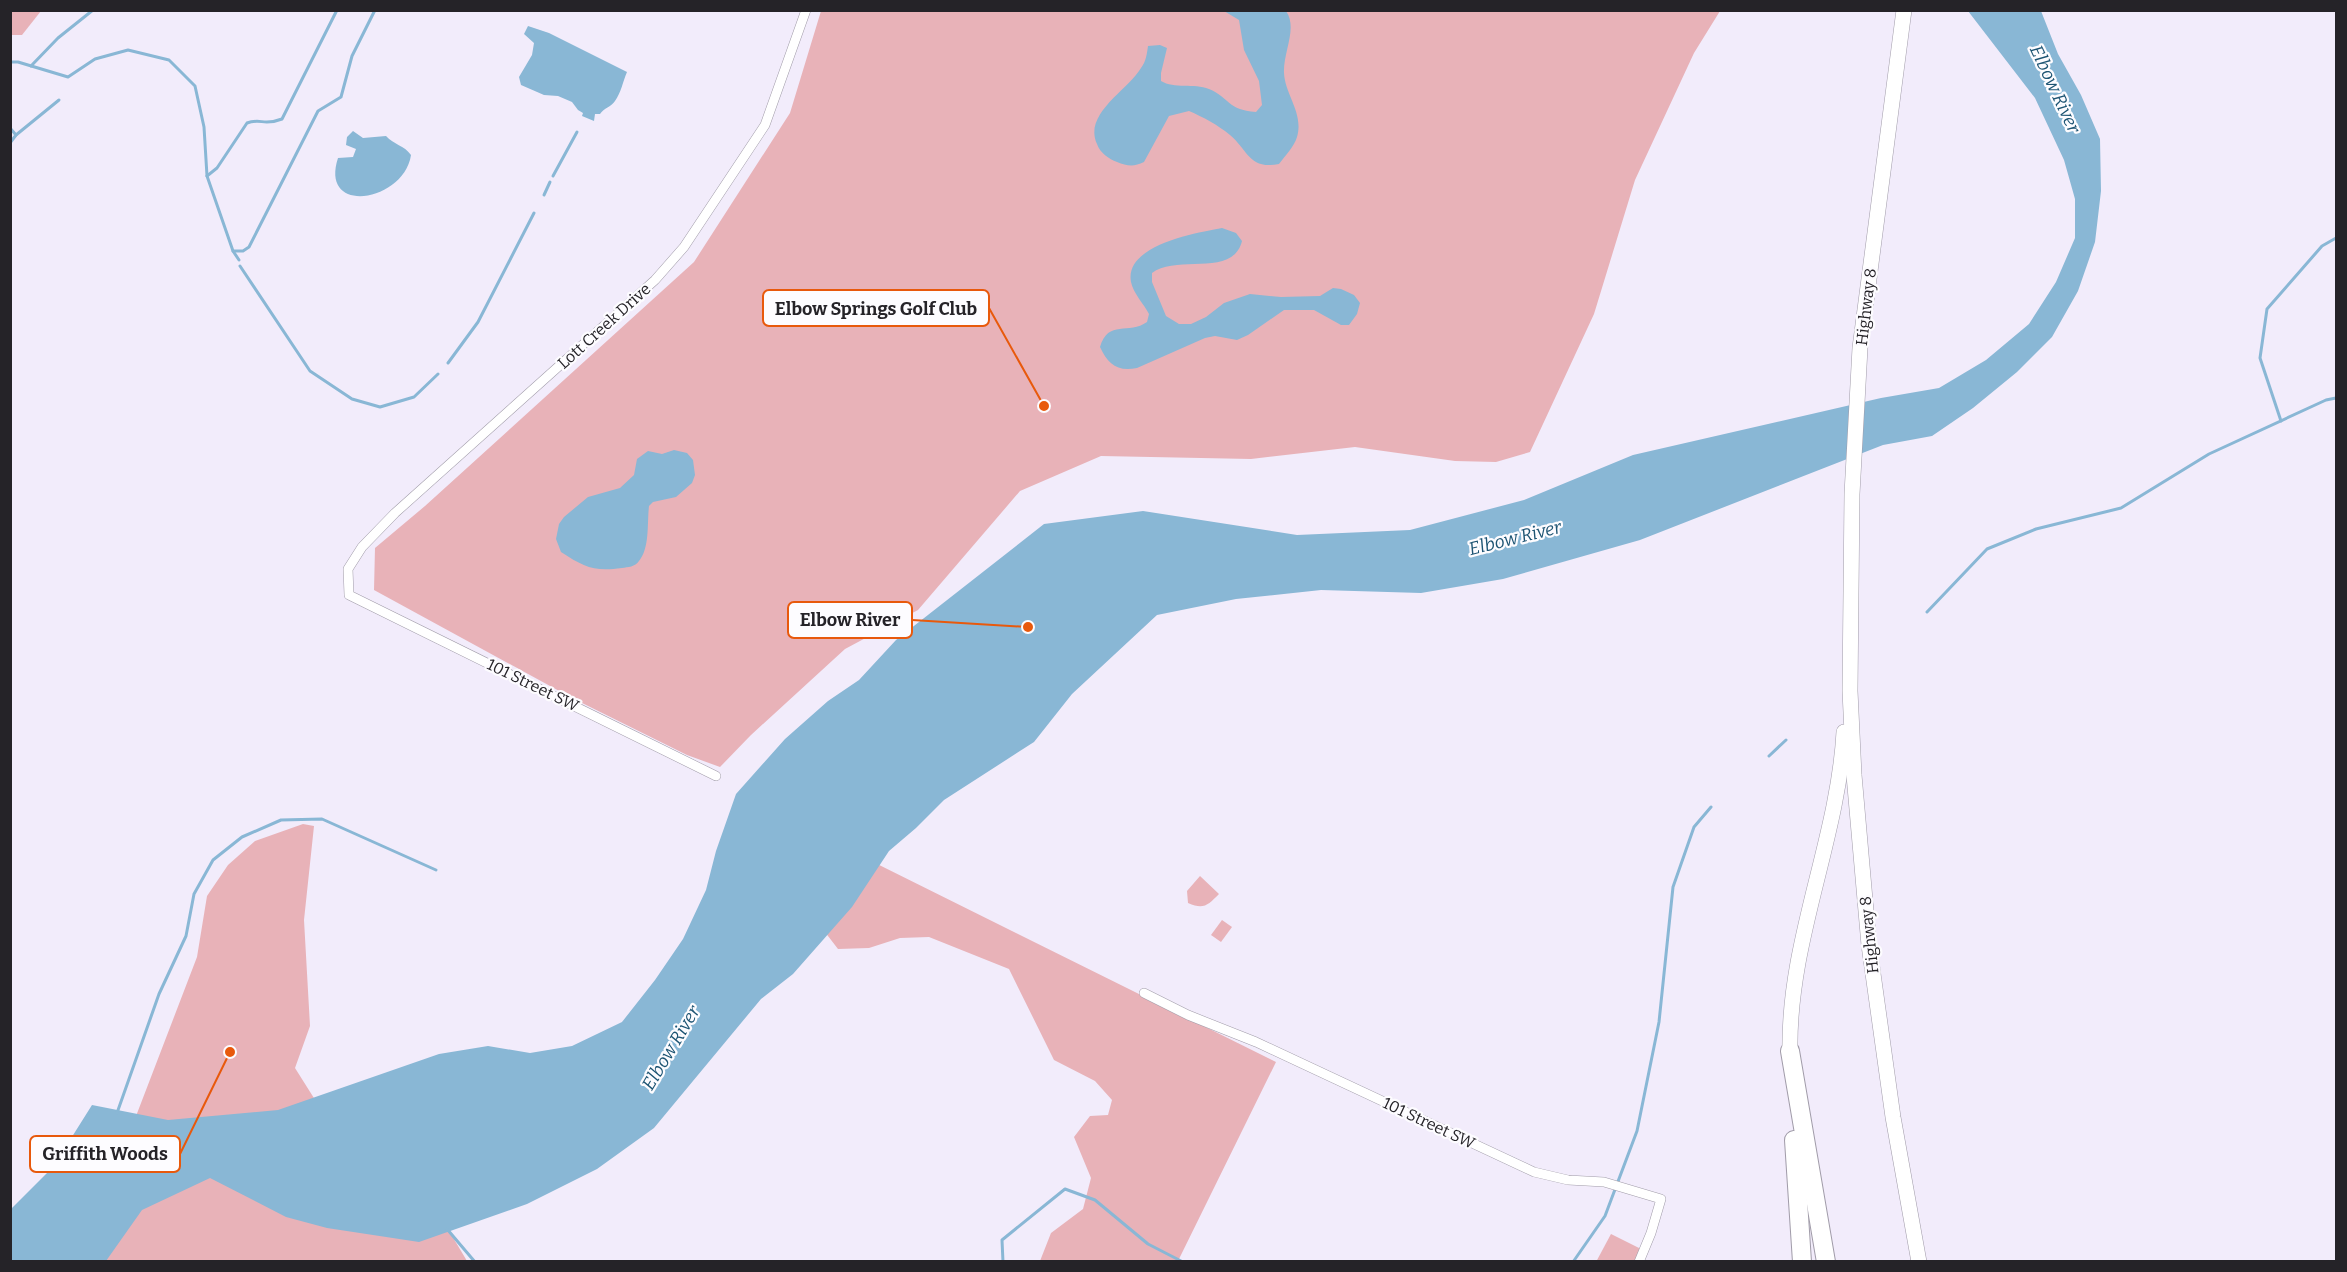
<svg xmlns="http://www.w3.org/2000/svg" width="2347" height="1272" font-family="Bitter,serif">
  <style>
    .green { fill: #e8b2b8 }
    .water { fill: #89b7d5 }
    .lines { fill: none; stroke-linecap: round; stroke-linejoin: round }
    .stream { stroke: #89b7d5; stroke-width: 3 }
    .minor-casing { stroke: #a19ca9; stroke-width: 10 }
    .primary-casing { stroke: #a19ca9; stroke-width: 16 }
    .motorway-casing { stroke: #a19ca9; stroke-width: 20 }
    .minor { stroke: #fff; stroke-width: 9 }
    .primary { stroke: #fff; stroke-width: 15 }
    .motorway { stroke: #fff; stroke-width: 18 }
    .labels { text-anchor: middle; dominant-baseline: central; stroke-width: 4.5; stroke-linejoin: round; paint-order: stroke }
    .street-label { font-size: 16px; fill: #252328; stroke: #fdfcff }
    .water-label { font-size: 18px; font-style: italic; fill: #1d5473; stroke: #fdfcff }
    .leader { fill: none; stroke: #e8590c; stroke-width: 2 }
    .callout-dot { fill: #e8590c; stroke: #fdfcff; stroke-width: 2 }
    .callout { fill: #fdfcff; stroke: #e8590c; stroke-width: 2 }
    .callout-label { font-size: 18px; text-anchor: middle; font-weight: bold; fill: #252328 }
  </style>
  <rect width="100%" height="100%" fill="#f2ecfb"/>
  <g class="green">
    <path d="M10,11L11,10L41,11L22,35H11Z"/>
    <path d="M821,11H1720L1694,53L1635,180L1594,314L1530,452L1496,462L1455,461L1355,447L1251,459L1101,456L1020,491L918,610L845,649L751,735L720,767L687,755L572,698L374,590L375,548L425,506L694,262L790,113Z"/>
    <path d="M303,824L314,826L304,920L310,1026L295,1068L324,1114L418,1179L467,1261L85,1262L128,1137L197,957L207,896L228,865L255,841Z"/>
    <path d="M845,848L1276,1062L1178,1261H1040L1051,1233L1083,1209L1091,1178L1074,1137L1090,1116L1108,1115L1112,1100L1095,1081L1054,1060L1009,969L929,937L900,938L869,948L838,949L818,923Z"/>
    <path d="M1200,876L1219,894C1208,905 1204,910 1188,903L1187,891Z"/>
    <path d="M1222,920L1232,927L1221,942L1211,935Z"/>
    <path d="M1611,1234L1641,1249L1635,1261L1596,1262Z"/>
  </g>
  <g class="water">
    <path d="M1224,11H1286C1298,28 1283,52 1284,73C1285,95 1304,113 1297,137C1294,147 1285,156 1279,164C1249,170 1248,150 1230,135C1218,125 1203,117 1189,111L1169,116L1144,162C1134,167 1127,166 1117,162C1109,159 1100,153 1097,144C1083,114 1128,90 1141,68C1146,62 1147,53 1148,46L1160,45L1167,48L1161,73V81C1174,89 1194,83 1209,89C1229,97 1227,110 1256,112L1262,105L1259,81L1244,50L1239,20Z"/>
    <path d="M1968,11H2041L2058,54L2081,95L2100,139L2101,191L2095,242L2078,291L2052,337L2017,372L1973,408L1932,436L1883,445L1640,540L1503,579L1421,593L1321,590L1236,599L1157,615L1072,694L1034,742L944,800L916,828L889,851L852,907L793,974L761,999L654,1128L597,1169L527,1204L419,1242L327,1228L286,1217L210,1178L142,1210L106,1261L11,1262V1209L53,1167L92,1105L168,1120L278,1110L439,1054L488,1046L530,1053L572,1046L622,1022L655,980L683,939L706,890L716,851L736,794L785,739L828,701L859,680L896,640L1044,524L1143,511L1297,535L1410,530L1524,500L1633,455L1881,398L1939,388L1986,360L2029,324L2056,282L2075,238V199L2064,160L2035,98Z"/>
    <path d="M528,26L549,33L627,72C623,81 621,93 615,101C611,107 604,108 600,114H595L594,121L582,116L583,113L578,110L572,102L558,96L544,95L521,85L519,77L532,55L534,43L524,34Z"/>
    <path d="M353,131L363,138L386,136C394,145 404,145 411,155C404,202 319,216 338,158L353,157L356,149L346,145L347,137Z"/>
    <path d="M1222,228L1236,233L1242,241C1233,278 1177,254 1152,273V282L1166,316L1179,324H1191L1206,317L1224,303L1250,294L1281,297L1320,296L1333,288L1341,289L1354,295L1360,303L1357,314L1349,325H1341L1314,310H1284L1248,335L1237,340L1215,336L1205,338L1137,368C1117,372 1108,364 1100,347C1108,319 1129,335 1147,322L1149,314C1144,304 1133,293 1131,282C1124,245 1196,233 1222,228Z"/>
    <path d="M674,450L687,453L693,460L695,475L692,483L676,497L653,502L649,506C647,523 650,548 639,561C635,567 628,567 622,568C594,572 584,567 561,552L556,539L559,524L564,517L588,497L620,488L634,475L637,459L648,451L662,454Z"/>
  </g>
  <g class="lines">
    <g class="stream">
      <path d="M10,62H18L68,77L95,59L128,50L169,60L195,86L204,127L207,176L233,251L239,260"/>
      <path d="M31,66L58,38L93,10"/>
      <path d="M10,128L16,135L10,143"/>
      <path d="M16,135L59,100"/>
      <path d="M207,176L217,168L247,123C260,118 265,126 282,119L337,10"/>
      <path d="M553,176L577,132"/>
      <path d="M544,195L550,182"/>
      <path d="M233,251H243L249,247L318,111L341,97L352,56L375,10"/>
      <path d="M240,266L310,371L352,399L380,407L414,397L438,374"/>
      <path d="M448,363L478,322L534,213"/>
      <path d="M2281,421L2260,358L2267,309L2322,246L2336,238"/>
      <path d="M1927,612L1987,549L2036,529L2121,508L2209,454L2326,400L2336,398"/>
      <path d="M1769,756L1786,740"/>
      <path d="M117,1113L159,994L186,936L194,894L213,860L242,837L281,820L322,819L436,870"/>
      <path d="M447,1229L475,1262"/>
      <path d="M1003,1262L1002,1240L1065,1189L1095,1200L1148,1244L1183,1262"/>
      <path d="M1573,1262L1605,1216L1637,1131L1659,1022L1673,887L1694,827L1711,807"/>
    </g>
    <defs>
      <g id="minor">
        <path d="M716,776L349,595L348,569L362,547L395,513L655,280L684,247L765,125L806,10"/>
        <path d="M1144,993L1188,1015L1256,1042L1534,1172L1568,1180L1604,1182L1661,1199L1651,1233L1639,1262"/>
      </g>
      <g id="primary">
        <path d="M1904,10L1860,348L1852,494L1850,691L1854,775L1869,945L1893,1117L1919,1262"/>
        <path d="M1790,1051C1788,941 1838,840 1844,732"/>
      </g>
      <g id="motorway">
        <path d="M1790,1051L1826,1262"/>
        <path d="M1794,1140L1802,1262"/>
      </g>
    </defs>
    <use href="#minor" class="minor-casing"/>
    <use href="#primary" class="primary-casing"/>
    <use href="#motorway" class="motorway-casing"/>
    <use href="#minor" class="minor"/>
    <use href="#primary" class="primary"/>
    <use href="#motorway" class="motorway"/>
  </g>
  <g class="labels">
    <g class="street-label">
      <text transform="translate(1866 307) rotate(-83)">Highway 8</text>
      <text transform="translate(604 326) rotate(-42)">Lott Creek Drive</text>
      <text transform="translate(533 685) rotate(26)">101 Street SW</text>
      <text transform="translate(1869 935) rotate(-96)">Highway 8</text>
      <text transform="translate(1429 1123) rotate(25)">101 Street SW</text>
    </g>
    <g class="water-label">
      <text transform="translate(2055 89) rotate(65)">Elbow River</text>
      <text transform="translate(1515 538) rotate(-14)">Elbow River</text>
      <text transform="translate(671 1048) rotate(-59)">Elbow River</text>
    </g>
  </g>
  <path class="leader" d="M1044 406L989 308M1028 627L912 620M230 1052L180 1154"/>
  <g class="callout-dot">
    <circle cx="1044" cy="406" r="6"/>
    <circle cx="1028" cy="627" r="6"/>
    <circle cx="230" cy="1052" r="6"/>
  </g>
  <g class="callout">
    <rect x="763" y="290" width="226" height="36" rx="6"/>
    <rect x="788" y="602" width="124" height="36" rx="6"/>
    <rect x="30" y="1136" width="150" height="36" rx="6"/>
  </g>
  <g class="callout-label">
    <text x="876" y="315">Elbow Springs Golf Club</text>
    <text x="850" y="626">Elbow River</text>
    <text x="105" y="1160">Griffith Woods</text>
  </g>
  <rect width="2347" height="1272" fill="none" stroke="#252328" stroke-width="24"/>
</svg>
